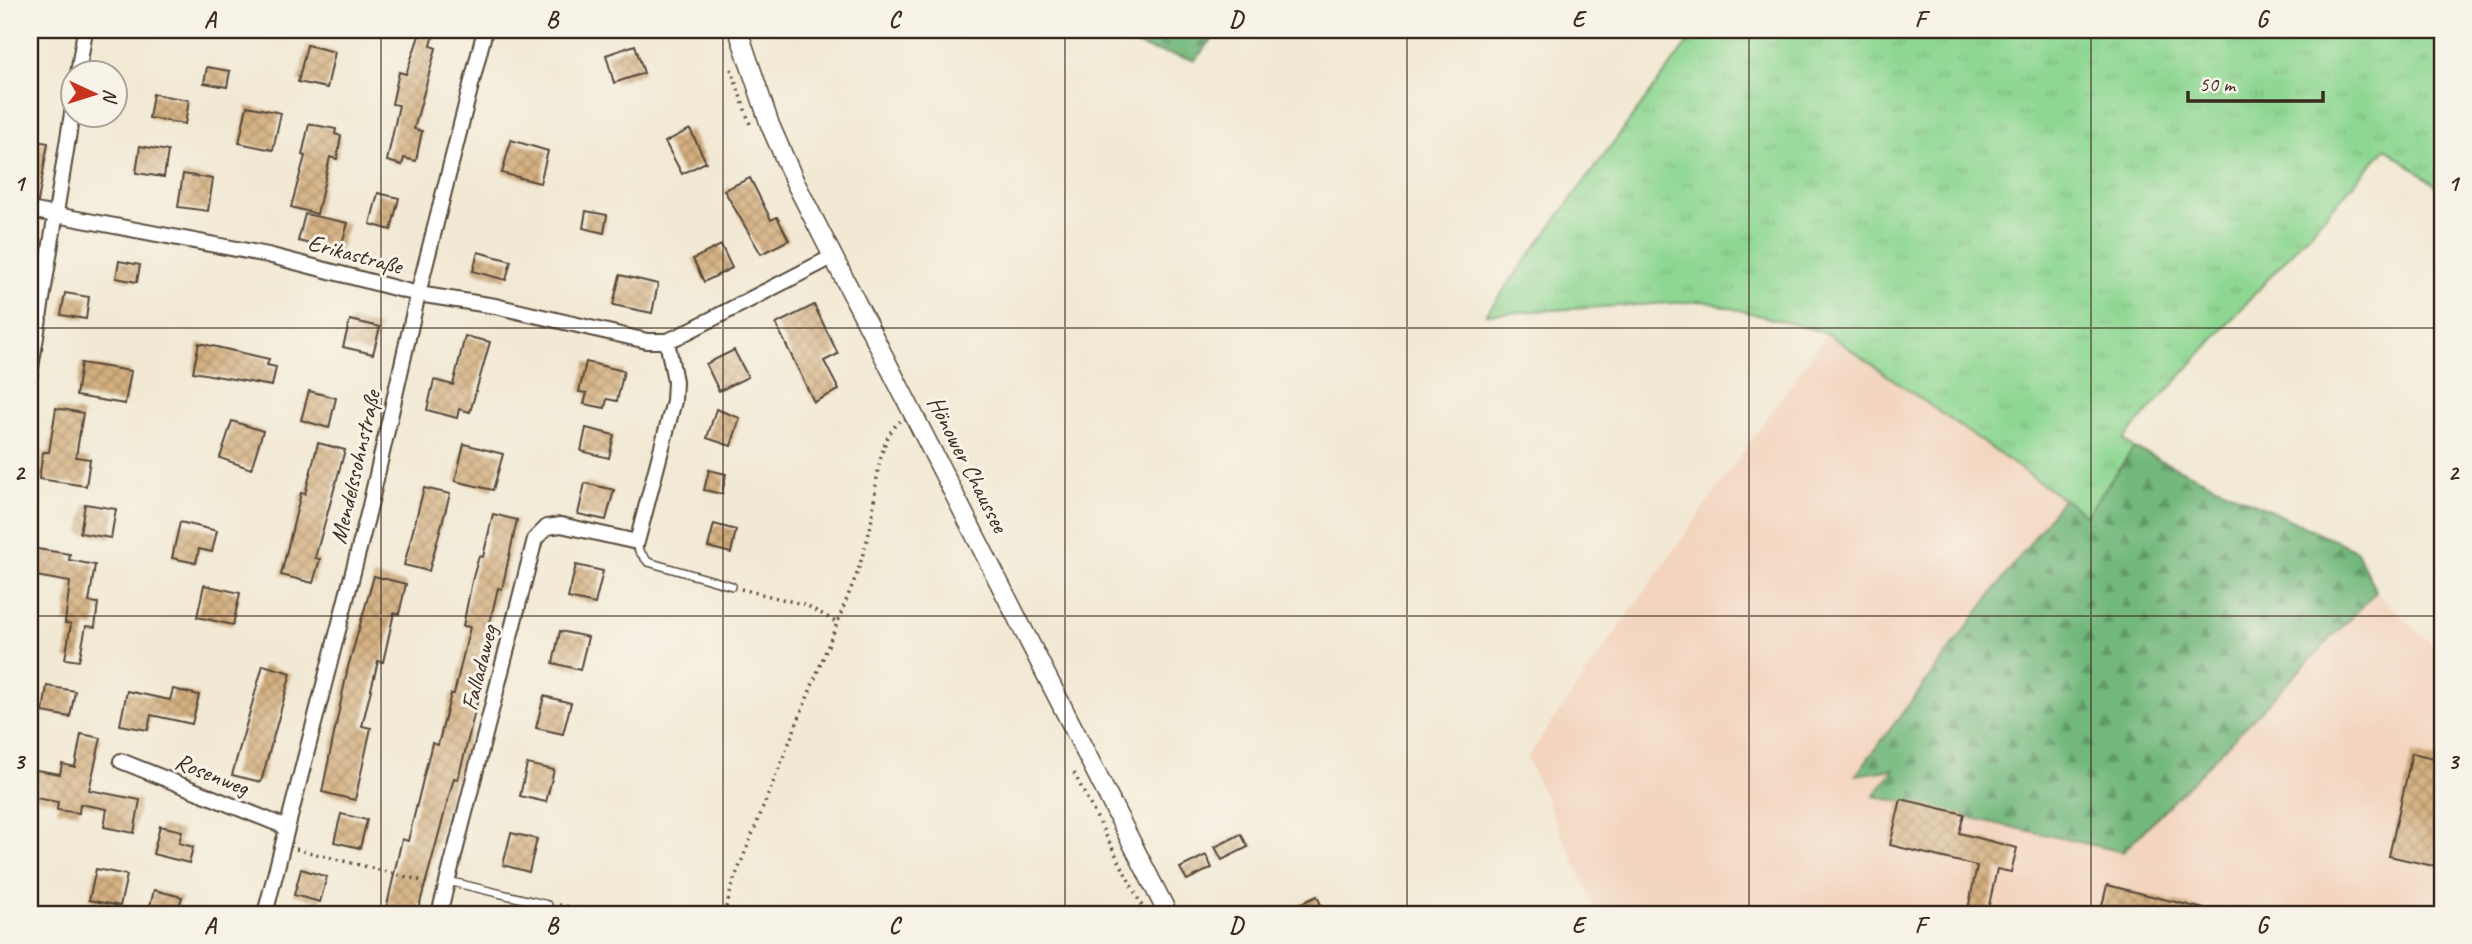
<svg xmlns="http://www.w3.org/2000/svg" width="2472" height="944" font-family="Caveat,sans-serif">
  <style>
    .built { fill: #f3d4be }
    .grass { fill: url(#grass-tufts); stroke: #648058; stroke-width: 2 }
    .forest { fill: url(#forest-firs); stroke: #56714d; stroke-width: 2 }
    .building { fill: url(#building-cross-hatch) }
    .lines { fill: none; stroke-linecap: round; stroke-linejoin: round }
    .service-casing { stroke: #564739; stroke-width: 10 }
    .minor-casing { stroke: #564739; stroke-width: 18 }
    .tertiary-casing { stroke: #564739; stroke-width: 21 }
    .path { stroke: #564739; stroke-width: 3.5; stroke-dasharray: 2 5; stroke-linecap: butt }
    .service { stroke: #fff; stroke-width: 7 }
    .minor { stroke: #fff; stroke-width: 14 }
    .tertiary { stroke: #fff; stroke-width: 18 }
    .grid { fill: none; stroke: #3b2a1e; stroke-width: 2; stroke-opacity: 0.55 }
    .labels { text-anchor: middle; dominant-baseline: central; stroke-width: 6; stroke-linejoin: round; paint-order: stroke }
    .street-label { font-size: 24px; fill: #3b2a1e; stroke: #f7f3e8 }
    .neatline { fill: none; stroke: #3b2a1e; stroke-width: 2.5 }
    .grid-label { font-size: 23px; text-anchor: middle; font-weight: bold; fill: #3b2a1e }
  </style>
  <defs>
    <pattern id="grass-tufts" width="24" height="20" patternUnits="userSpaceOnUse" patternTransform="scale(1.75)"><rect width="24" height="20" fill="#8ed792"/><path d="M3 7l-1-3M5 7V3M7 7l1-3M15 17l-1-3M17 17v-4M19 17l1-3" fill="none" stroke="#7bb97d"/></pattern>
    <pattern id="forest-firs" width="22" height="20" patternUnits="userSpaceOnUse" patternTransform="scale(1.75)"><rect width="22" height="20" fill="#72b87c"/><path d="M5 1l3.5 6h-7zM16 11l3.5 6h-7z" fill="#5f9665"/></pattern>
    <pattern id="building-cross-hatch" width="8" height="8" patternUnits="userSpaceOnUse" patternTransform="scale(1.75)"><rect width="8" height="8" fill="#d4af7f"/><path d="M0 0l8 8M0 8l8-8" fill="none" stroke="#ad8f67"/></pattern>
  </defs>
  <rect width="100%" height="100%" fill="#f7f3e8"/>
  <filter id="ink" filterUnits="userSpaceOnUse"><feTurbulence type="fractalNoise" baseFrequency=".0143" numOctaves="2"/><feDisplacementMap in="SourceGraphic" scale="14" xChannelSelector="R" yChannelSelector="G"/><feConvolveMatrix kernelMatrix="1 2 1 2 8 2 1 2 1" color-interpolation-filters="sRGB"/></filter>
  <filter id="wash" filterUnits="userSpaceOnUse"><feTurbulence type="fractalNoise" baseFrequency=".00686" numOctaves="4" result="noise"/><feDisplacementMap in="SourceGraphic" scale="28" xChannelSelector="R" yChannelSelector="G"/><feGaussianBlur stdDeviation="1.57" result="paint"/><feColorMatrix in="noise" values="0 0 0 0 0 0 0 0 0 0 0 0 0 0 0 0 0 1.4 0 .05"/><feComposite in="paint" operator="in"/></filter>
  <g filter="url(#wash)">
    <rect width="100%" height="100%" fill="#f2e9d4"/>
    <path class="built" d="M1827,333L2063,499L1857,774L1895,769L1875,795L2123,852L2376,592L2442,654V914H1598L1527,758Z"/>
    <path class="grass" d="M1697,30H2442V190L2386,148L2123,440L2134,448L2086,515L1827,333L1704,301L1486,314Z"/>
    <g class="forest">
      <path d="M1098,30H1220L1195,60L1151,50Z"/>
      <path d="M2134,448L2356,550L2376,592L2123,852L1874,796L1894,769L1856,775L2063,499L2086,515Z"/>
    </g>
    <g id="blocks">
      <g class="building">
        <path d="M421,30L434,33L431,46L436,48L414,129L422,131L416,161L404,158L402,165L387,161L399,105L392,104L399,72L406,74Z"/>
        <path d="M307,45L335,52L327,88L298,82Z"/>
        <path d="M635,45L644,73L614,83L606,55Z"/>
        <path d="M207,67L230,71L227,87L204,83Z"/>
        <path d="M153,94L189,100L185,124L149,118Z"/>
        <path d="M247,106L281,113L273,150L239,143Z"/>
        <path d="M309,124L336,129L335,134L341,136L337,159L330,157L317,214L291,207L305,156L302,155Z"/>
        <path d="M690,129L706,162L682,174L665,142Z"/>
        <path d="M30,140L48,143L38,202L30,201Z"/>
        <path d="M511,140L548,151L540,183L502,173Z"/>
        <path d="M140,146L168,151L164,177L136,173Z"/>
        <path d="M183,174L213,179L208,211L178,207Z"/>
        <path d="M750,178L771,220L777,217L789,240L761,254L724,190Z"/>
        <path d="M378,193L399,198L391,230L370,224Z"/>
        <path d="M586,211L607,215L604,233L583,228Z"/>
        <path d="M305,214L348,223L340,251L298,241Z"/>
        <path d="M721,245L732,268L704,282L693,259Z"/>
        <path d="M478,252L511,261L506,280L473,271Z"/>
        <path d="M119,261L140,265L137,282L116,278Z"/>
        <path d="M620,275L658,284L652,313L613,305Z"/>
        <path d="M65,293L89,297L86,319L61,315Z"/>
        <path d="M814,305L838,354L824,361L839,390L814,402L776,324Z"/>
        <path d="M350,320L380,327L373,354L343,347Z"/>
        <path d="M465,336L490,342L470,412L459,409L457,418L427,410L434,380L453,385Z"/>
        <path d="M199,343L269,359L267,365L276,367L272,386L193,372Z"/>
        <path d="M734,350L748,377L719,391L706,364Z"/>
        <path d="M586,362L624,371L617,401L607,399L605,408L584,404L587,393L579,392Z"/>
        <path d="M81,363L131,371L125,404L76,396Z"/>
        <path d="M309,391L336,398L329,428L301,420Z"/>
        <path d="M56,408L83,413L76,457L90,459L86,486L39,479L43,452H49Z"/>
        <path d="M716,409L740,418L731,446L707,438Z"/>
        <path d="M232,421L263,431L251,469L220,458Z"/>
        <path d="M586,428L614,435L609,458L581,451Z"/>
        <path d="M318,443L345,450L315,558L320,559L313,583L281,575L301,493L305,494Z"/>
        <path d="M464,444L503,454L493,490L455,481Z"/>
        <path d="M709,470L726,474L722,494L704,490Z"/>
        <path d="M585,483L614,490L606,520L578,514Z"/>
        <path d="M424,488L450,494L429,571L404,565Z"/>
        <path d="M85,504L116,509L111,538L80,533Z"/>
        <path d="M493,514L517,520L502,589L498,588L482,656L488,657L465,752L458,779L454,778L417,914H385L402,839L408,841L432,743L438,745L451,694H454L470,627L463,626L472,581L479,556L483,557Z"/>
        <path d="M180,522L217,531L212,552L199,549L196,563L172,558Z"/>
        <path d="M714,524L736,530L731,553L708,547Z"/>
        <path d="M30,548L70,554L69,560L95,565L89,602L98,603L95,627L86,626L79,661L65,659L71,624L65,623L70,582L30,575Z"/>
        <path d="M576,565L603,571L595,604L568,598Z"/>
        <path d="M374,576L406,584L399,614L394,613L383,662L378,661L362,726L371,728L355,800L322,792L348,667Z"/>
        <path d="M204,585L240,593L233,625L197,617Z"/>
        <path d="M560,631L588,637L580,670L553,663Z"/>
        <path d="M263,665L291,673L261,782L232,775Z"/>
        <path d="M47,686L75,691L70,717L43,712Z"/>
        <path d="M173,689L199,695L192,724L151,715L148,730L120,725L127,691L170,700Z"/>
        <path d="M544,696L571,703L563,734L536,728Z"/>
        <path d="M81,734L101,738L89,790L140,800L134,833L104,827L107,809L80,804L79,813L57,810L58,802L30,797V769L60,774L62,764L75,767Z"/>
        <path d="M2412,753L2442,760V868L2389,856Z"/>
        <path d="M527,764L554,770L546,802L520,796Z"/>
        <path d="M1901,799L1964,814L1959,833L2017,848L2011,872L1997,869L1987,914H1967L1977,866L1890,845Z"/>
        <path d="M341,814L367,820L360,848L334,842Z"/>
        <path d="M160,826L182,831L179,843L193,847L189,863L153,854Z"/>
        <path d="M511,833L537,839L529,872L503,865Z"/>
        <path d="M1241,834L1248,847L1222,860L1215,847Z"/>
        <path d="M1206,855L1212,868L1187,880L1180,868Z"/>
        <path d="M96,869L127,875L120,906L89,900Z"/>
        <path d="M301,869L327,877L320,902L294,895Z"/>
        <path d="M2107,885L2204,909V914H2100Z"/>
        <path d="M154,890L182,897L177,914H148Z"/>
        <path d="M1317,896L1325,914H1277Z"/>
      </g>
    </g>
  </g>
  <g filter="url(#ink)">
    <use href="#blocks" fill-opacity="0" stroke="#564739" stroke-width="2"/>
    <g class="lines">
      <defs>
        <g id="service">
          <path d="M637,542L639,551L648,562L732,586"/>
          <path d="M448,881L548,905"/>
        </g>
        <g id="minor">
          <path d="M78,74L85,30"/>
          <path d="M30,210L268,255L418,294L495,306L647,341H667L679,336L834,256"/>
          <path d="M30,374L74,101"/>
          <path d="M121,761L286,827"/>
          <path d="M265,914L369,510L418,294L485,30"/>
          <path d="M439,914L535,539L547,527L561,525L637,542L674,401L675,381L667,341"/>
        </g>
        <path id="tertiary" d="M738,30L770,125L795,182L1168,914"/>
      </defs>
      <use href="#service" class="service-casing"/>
      <use href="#minor" class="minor-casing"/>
      <use href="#tertiary" class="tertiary-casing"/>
      <g class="path">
        <path d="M731,69L751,127"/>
        <path d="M741,589L806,605L838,623"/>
        <path d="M1074,773L1146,914"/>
        <path d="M296,849L431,883"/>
        <path d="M559,905L608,914"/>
        <path d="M724,914L734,880L858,571C862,556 868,540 871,524C876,496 876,440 900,421"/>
      </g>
      <use href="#service" class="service"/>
      <use href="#minor" class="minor"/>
      <use href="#tertiary" class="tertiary"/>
    </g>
  </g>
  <path class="grid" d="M381,30V914M723,30V914M1065,30V914M1407,30V914M1749,30V914M2091,30V914M30,328H2442M30,616H2442"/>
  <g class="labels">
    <g class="street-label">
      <text transform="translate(355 254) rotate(15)">Erikastraße</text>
      <text transform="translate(968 464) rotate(63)">Hönower Chaussee</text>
      <text transform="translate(355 467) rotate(-77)">Mendelssohnstraße</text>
      <text transform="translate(479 668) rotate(-76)">Falladaweg</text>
      <text transform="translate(212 774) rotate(22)">Rosenweg</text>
    </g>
  </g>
  <rect width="2472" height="944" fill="none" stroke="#f7f3e8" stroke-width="77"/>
  <g transform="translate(94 94) rotate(94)"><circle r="33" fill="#f7f3e8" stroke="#aca397" stroke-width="2"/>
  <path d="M0-5L12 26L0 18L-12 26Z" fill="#c8321e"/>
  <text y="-10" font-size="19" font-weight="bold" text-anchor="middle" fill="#3b2a1e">N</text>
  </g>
  <path d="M2188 91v10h135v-10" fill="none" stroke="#3b2a1e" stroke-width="3.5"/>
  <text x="2199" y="91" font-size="21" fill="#3b2a1e" stroke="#f7f3e8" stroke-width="5" paint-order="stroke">50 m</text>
  <rect x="38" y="38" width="2396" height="868" class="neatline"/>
  <g class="grid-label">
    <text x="210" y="27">A</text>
    <text x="552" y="27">B</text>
    <text x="894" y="27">C</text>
    <text x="1236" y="27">D</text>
    <text x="1578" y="27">E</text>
    <text x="1920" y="27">F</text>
    <text x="2262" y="27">G</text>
    <text x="19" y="191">1</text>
    <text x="2453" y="191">1</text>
    <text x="19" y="480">2</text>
    <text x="2453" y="480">2</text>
    <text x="19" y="769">3</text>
    <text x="2453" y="769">3</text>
    <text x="210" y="933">A</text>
    <text x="552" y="933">B</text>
    <text x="894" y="933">C</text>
    <text x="1236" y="933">D</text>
    <text x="1578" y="933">E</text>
    <text x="1920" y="933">F</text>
    <text x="2262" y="933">G</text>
  </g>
</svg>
